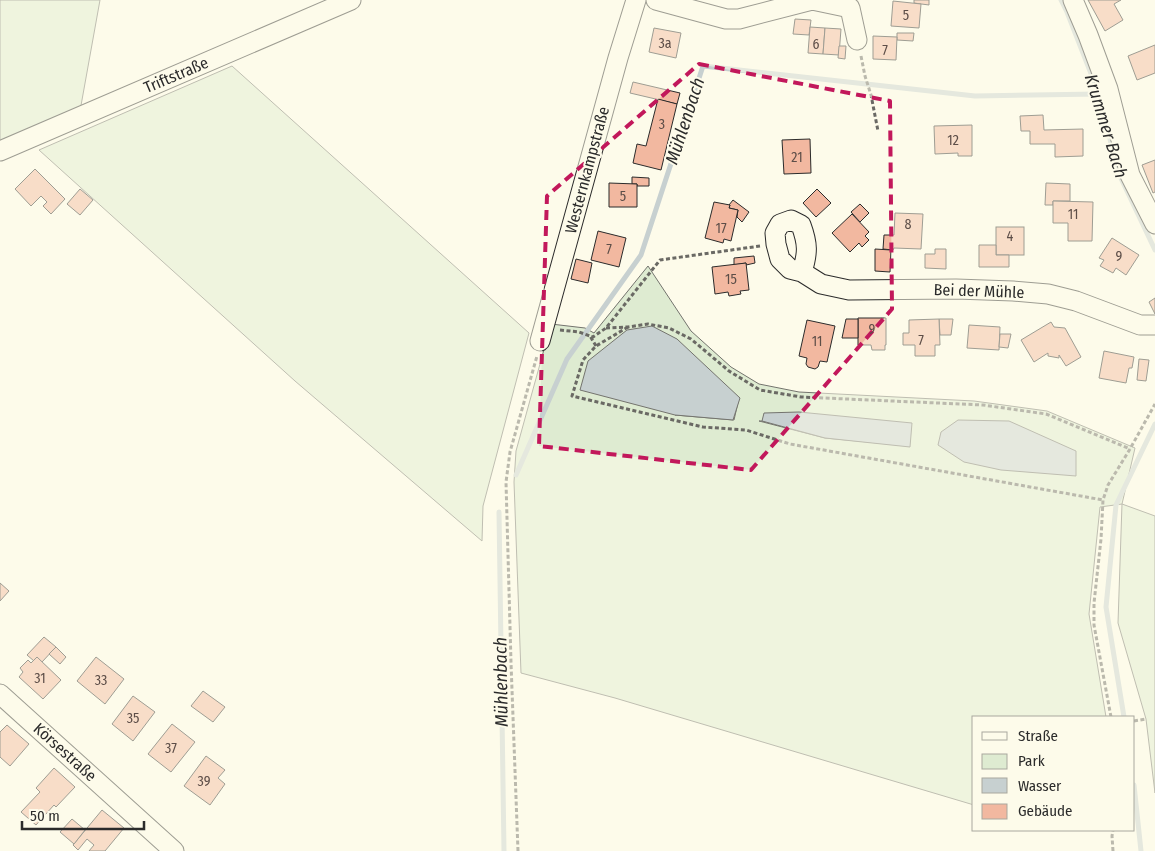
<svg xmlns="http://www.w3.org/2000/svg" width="1155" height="851" font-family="'Fira Sans Condensed',sans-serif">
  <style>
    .green { fill: #deebd1; stroke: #74746e; fill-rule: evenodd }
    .water { fill: #c7d0d0; stroke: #74746e }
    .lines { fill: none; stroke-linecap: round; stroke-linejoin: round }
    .stream { stroke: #c7d0d0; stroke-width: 5 }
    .building { fill: #f2b8a0; stroke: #2b2b2b }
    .minor-casing { stroke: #2b2b2b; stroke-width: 21 }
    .path { stroke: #6a6964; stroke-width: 3; stroke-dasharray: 4 2.5; stroke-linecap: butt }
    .minor { stroke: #fdfbea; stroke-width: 19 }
    .marked { fill: none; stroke: #c2185b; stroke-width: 4; stroke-dasharray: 10 6; stroke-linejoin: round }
    .labels { text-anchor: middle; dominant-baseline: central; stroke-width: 4; stroke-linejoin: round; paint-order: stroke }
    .number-label { font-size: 14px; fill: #5d4e48 }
    .street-label { font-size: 16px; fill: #2b2b2b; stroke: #fdfbea }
    .water-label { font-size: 18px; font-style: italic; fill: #2b2b2b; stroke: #fdfbea }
  </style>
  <rect width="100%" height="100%" fill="#fdfbea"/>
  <g class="green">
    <path d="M0,0H100L80,111L0,146Z"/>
    <path d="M232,66L529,333L483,506L482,541L295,381L39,150Z"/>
    <path d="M648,266L691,331L731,367L759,384L799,392L974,401L1047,411L1135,448L1122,504L1155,516V793L1146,719L1118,623L1122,504L1100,507L1089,614L1106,717H974V805L615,698L521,673L514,482L516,451L551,324L585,328L594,333ZM739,398L734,420L675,415ZM759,421H762L910,446L825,438Z"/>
  </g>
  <g class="water">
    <path d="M652,326L677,339L740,398L733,420L675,415L580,390L588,361L627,330Z"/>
    <path d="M799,412L912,423L910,447L825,438L762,421L764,413Z"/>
    <path d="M958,420L1009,421L1076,451V476L1001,470L964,462L938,445L941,432Z"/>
  </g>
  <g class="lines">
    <g class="stream">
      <path d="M1061,0L1067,12L1099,94L1118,172L1155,250"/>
      <path d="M516,475L567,359L641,255L703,66L975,96L1099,94"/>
      <path d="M499,512L504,851"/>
      <path d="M1124,717L1106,607L1116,505L1155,424"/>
      <path d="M1134,785L1141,851"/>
    </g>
  </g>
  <g class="building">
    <path d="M914,0H929V5L914,3Z"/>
    <path d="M1088,0H1121L1114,4L1123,20L1105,31Z"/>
    <path d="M893,1L921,4L919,28L891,26Z"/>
    <path d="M795,19L811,20L809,35L793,34Z"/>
    <path d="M810,27L825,28L823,54L808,53Z"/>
    <path d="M654,28L681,33L676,58L649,52Z"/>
    <path d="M825,28L841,29L839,55L823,54Z"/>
    <path d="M897,33H914L913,41L897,40Z"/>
    <path d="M873,36L897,37L896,60L873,59Z"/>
    <path d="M1155,45V73L1137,80L1128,56Z"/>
    <path d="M839,46H846L845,59L838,58Z"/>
    <path d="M633,82L680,93L677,104L630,93Z"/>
    <path d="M658,99L677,104L661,170L633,163L637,144L646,146Z"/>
    <path d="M1043,115L1044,130L1083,129V156L1055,157V144H1030V131H1021L1020,116Z"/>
    <path d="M972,125V156H958V153L935,154L934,126Z"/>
    <path d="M810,139L811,173L784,174L782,140Z"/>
    <path d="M1155,160V192L1153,193L1142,165Z"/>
    <path d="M35,169L65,199L51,214L43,206L47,202L41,196L31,206L15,189Z"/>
    <path d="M632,177L649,178V186H637V184H632Z"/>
    <path d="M609,183L637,184V207H609Z"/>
    <path d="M1046,183L1070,184V201H1053V205H1045Z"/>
    <path d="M80,189L93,200L80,215L67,204Z"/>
    <path d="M817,189L831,203L816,217L803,203Z"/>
    <path d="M733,200L749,212L742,222L737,217L738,210L729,208L730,205H729Z"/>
    <path d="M1053,201L1093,202L1092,241H1068V223H1053Z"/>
    <path d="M714,202L730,205L729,208L738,210L731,241L724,239L723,243L705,238Z"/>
    <path d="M860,204L869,213L860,222L851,212Z"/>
    <path d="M895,213L923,214L921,249L894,248L893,250L883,249L884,235H894Z"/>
    <path d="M852,214L869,232L865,236L869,240L862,247L859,243L850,252L832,233Z"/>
    <rect x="996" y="227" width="28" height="28"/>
    <path d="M598,231L626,238L619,267L591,260Z"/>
    <path d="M1112,238L1139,255L1126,275L1116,268L1113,273L1100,266L1104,260L1099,258Z"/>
    <path d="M979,245H996V255H1009V267H979Z"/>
    <path d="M875,249L891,250L890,272L875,271Z"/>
    <path d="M935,249H946V269L925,268V254H935Z"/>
    <path d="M754,256L755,263L746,265V263L734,265V258Z"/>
    <path d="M576,259L592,263L588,283L571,279Z"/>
    <path d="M746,263L749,290L740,291L741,294L729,296L728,292L715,294L712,267Z"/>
    <path d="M1155,298V314L1149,302Z"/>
    <path d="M858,318H886V345H885V350H872L871,345H858Z"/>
    <path d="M846,319H858V338H842Z"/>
    <path d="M939,319H953L951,335H940Z"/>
    <path d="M939,319L940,345H935V356H915V345H903V333H909V320Z"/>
    <path d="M807,320L835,326L827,362L820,361L818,367L815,369L808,367L806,364L807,358L799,356Z"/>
    <path d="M1051,322L1054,327L1065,328L1081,357L1066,366L1059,355V358L1048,356V353L1034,362L1021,340Z"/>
    <path d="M969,325L1000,327L999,350L967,348Z"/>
    <path d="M1000,334H1011L1008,348L999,347Z"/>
    <path d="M1104,351L1134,357L1132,368H1129L1126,383L1099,378Z"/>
    <path d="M1139,359L1149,360L1146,381L1137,380Z"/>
    <path d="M0,583L9,591L0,601Z"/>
    <path d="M44,637L56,647L42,662L37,657L34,661L27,655Z"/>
    <path d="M56,647L66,657L60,664L49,654Z"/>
    <path d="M37,657L61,680L43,699L19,677L23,672L20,668L28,660L31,663Z"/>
    <path d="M96,657L124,679L105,704L77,681Z"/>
    <path d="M203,691L225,707L213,722L191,706Z"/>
    <path d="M133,696L155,712L133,741L112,724Z"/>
    <path d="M172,724L195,742L171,772L148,754Z"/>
    <path d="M7,725L29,744L10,766L0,757V732Z"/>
    <path d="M206,756L225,770L218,778L225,784L210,805L184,786Z"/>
    <path d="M54,768L75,787L56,807L54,805L36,825L21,812L40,792L36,788Z"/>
    <path d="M102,810L124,828L105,851H89L94,845L87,839L78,850L73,845Z"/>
    <path d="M72,819L85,830L74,844L60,832Z"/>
  </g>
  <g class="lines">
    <defs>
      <g id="minor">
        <path d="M656,0L726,19H739L812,0L850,8L857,40"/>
        <path d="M1073,0L1088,35L1108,89L1130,175L1155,224"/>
        <path d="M0,151L351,0"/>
        <path d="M802,272C808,253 808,244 801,225L791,220L780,224L775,233L776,244L780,259L790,269L802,272L821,284L849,290L956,289L1013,291L1048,294L1076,301L1140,325H1155"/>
        <path d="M540,341L618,58L636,0"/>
        <path d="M0,694L174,851"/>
      </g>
    </defs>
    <use href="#minor" class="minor-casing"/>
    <g class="path">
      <path d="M861,56L865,76L871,95L878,131"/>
      <path d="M628,327L596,346L583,360L572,396L703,427L746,430L790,444L1103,500"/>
      <path d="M606,328L628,327L648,324L669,328L691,339L729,371L760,390L801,397L983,405L1046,414L1130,449"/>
      <path d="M560,330L579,332L590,336"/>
      <path d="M596,346L590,336L593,337L606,328L660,260L760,246"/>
      <path d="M1111,717L1094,625V603L1101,539L1103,500L1108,485L1130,449L1155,404"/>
      <path d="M1134,721L1146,719"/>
      <path d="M518,851L511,663L506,482L510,452L537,356"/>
      <path d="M1113,851L1112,836L1113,830"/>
    </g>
    <use href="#minor" class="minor"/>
  </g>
  <path d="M0 0H1155V851H0ZM699,64L890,101L892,309L751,470L539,446L547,196Z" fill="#fdfbea" fill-opacity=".55" fill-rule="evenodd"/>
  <path class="marked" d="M699,64L890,101L892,309L751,470L539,446L547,196Z"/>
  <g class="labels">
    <g class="number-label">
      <text x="906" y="15">5</text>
      <text x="665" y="43">3a</text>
      <text x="816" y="44">6</text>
      <text x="885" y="50">7</text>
      <text x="662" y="124">3</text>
      <text x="953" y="140">12</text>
      <text x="797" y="157">21</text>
      <text x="623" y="196">5</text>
      <text x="1073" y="214">11</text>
      <text x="908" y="224">8</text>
      <text x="721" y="228">17</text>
      <text x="1010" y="236">4</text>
      <text x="609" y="249">7</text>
      <text x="1119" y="256">9</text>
      <text x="731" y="279">15</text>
      <text x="872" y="329">9</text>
      <text x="921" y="340">7</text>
      <text x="817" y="341">11</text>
      <text x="40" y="678">31</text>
      <text x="101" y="680">33</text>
      <text x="133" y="718">35</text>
      <text x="171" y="748">37</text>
      <text x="204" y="781">39</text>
    </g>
    <g class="street-label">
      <text transform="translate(176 75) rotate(-23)">Triftstraße</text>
      <text transform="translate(587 170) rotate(-75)">Westernkampstraße</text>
      <text transform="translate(979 291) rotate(2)">Bei der Mühle</text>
      <text transform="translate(65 752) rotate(42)">Körsestraße</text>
    </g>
    <g class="water-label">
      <text transform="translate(685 121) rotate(-72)">Mühlenbach</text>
      <text transform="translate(1106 126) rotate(73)">Krummer Bach</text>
      <text transform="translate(501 682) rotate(-91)">Mühlenbach</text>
    </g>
  </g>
  <rect x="972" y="716" width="162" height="115" fill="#fdfbea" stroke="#a9a89e"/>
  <rect x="982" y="732" width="25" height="8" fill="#fdfbea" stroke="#a9a89e"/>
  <text x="1018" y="741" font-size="15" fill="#2b2b2b">Straße</text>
  <rect x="982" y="754" width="25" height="15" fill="#deebd1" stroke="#a9a89e"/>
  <text x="1018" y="766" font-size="15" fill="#2b2b2b">Park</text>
  <rect x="982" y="778" width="25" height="15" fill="#c7d0d0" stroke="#a9a89e"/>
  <text x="1018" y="791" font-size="15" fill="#2b2b2b">Wasser</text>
  <rect x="982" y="804" width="25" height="15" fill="#f2b8a0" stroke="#a9a89e"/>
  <text x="1018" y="816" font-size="15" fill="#2b2b2b">Gebäude</text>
  <path d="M22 821v8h122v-8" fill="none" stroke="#2b2b2b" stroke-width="2.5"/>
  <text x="30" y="821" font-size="15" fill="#2b2b2b" stroke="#fdfbea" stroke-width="4" paint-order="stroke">50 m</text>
</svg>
